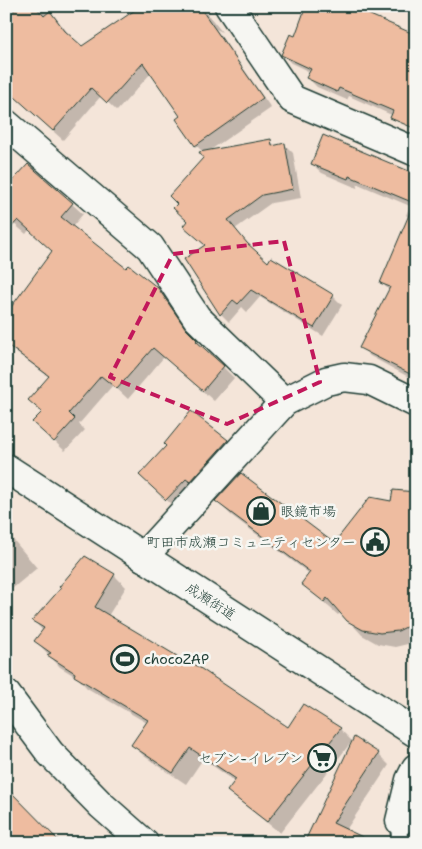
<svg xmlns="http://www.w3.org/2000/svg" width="422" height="849" font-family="'Shantell Sans','Klee One',sans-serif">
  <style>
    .shadow { fill: #0003 }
    .building { fill: #eebca0; stroke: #1f3d34 }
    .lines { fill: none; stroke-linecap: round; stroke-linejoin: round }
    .service-casing { stroke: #1f3d34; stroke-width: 19 }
    .minor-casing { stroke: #1f3d34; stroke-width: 31 }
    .tertiary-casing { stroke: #1f3d34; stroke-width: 31 }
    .secondary-casing { stroke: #1f3d34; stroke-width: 31 }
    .service { stroke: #f6f6f2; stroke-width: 15 }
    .minor { stroke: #f6f6f2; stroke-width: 28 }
    .tertiary { stroke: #f6f6f2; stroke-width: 28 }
    .secondary { stroke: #f6f6f2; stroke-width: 28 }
    .marked { fill: none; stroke: #c2185b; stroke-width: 4; stroke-dasharray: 10 6; stroke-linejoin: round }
    .labels { text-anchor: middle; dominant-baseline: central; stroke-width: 5; stroke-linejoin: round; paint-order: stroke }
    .poi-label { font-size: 14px; fill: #1f3d34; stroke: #f6f6f2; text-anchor: start }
    .street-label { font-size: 14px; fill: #1f3d34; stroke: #f6f6f2 }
  </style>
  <rect width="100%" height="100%" fill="#f4e5d9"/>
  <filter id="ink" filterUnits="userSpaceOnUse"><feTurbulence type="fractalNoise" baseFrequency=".02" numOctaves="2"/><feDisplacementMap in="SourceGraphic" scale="10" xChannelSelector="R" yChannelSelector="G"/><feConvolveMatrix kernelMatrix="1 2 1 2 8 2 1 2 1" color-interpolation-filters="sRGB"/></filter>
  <g filter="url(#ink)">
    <g class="shadow">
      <path d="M6,6H56L50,11L72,38L82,47L143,6H201L222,32L216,29L271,108L209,151L270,141L276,146L285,145L293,153L301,198L271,203L235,229L252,248L269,264L333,296L342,305L323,336L260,297L247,312L242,307L229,322L221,314L207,246L188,221L205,159L203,152L196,145L182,117L151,73L117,111L101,96L63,140L27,108L6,84Z"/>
      <path d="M357,6L362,8L371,17L412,35L416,27V129L396,117L349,96L347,100L317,87L308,78L310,72L291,63L282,54L296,38Z"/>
      <path d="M312,164L416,177V225L406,215L410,206L358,184L357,188L322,173Z"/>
      <path d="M29,165L83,214L72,227L127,270L157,289L169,300L196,340L234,378L214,401L164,357L128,399L113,385L79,424L85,430L65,451L44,432L43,412L49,377L6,345V299L14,306L53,251L29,230L26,234L6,217Z"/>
      <path d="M416,264V381L370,356L361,347L390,291L381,282Z"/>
      <path d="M192,412L236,450L175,508L140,474L167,446Z"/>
      <path d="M416,494V642L395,647L378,644L362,635L341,612L338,615L303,584L310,574L231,515L217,501L334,544L392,502Z"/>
      <path d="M6,531L37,568L7,593L6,592Z"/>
      <path d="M85,557L114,575L126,587L108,616L289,729L304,706L340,729L352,741L280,833L241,802L229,790L236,782L203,759L186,784L144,756L132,744L147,723L87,688L78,678L60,667L36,641L43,631L34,621L62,589Z"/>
      <path d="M378,754L389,765L346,830L305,843Z"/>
    </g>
    <g class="building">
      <path d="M19,6H35L44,16L50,11L65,31L82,46L141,6H199L263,98L195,146L176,119L180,116L143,63L107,103L91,88L53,131L6,89V16Z"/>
      <path d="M306,6H363L361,11L416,35V129L390,118L393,111L339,88L337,92L306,78L311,69L281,55L290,34L295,36Z"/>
      <path d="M323,135L416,174V377L359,348L390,287L380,283L414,203L349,176L348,179L311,164Z"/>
      <path d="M271,139L272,146L285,143L293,189L262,195L228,220L247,243L268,262L271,257L334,295L314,328L251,290L238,304L233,300L220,315L184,259L205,245L183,226L187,221L173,208L177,204L169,196L203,158L199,152Z"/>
      <path d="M28,164L73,203L61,217L126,268L129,265L158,288L186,329L197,340L196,341L224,366L203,391L153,348L117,389L101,376L69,413L75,419L54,442L32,422L42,412L28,400L49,376L6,344V314L52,251L18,220L6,233V188Z"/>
      <path d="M191,411L228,440L190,482L186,479L166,500L139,475L166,446L164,444Z"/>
      <path d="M241,473L334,543L370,497L391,501L393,490L416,492V622L398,631L380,633L363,630L347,621L327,598L324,602L301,584L310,572L215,501Z"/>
      <path d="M85,556L115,574L95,607L187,662L188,660L288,727L303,704L341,728L267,822L227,791L236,779L190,748L173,773L131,745L148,720L74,676L75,673L47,655L51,653L34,641L44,628L32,621L61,588L59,587Z"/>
      <path d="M354,737L379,753L333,823L375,843H304Z"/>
      <path d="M6,787L61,843H6Z"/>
    </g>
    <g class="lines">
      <defs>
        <path id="service" d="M400,821L399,832L400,843"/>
        <g id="minor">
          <path d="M229,6L292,99L416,152"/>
          <path d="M6,124L150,247L197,318L284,402"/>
          <path d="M143,557L284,402L326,381L344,377L369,380L416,403"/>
          <path d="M400,821L410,780L416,768"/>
        </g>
        <path id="tertiary" d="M6,694L50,753L101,805L144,843"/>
        <path id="secondary" d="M6,468L416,733"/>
      </defs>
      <use href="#service" class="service-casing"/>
      <use href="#minor" class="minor-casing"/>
      <use href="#tertiary" class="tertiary-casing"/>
      <use href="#secondary" class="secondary-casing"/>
      <use href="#service" class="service"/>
      <use href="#minor" class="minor"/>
      <use href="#tertiary" class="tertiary"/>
      <use href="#secondary" class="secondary"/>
    </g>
  </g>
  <path class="marked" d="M284,241L320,382L227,424L110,377L173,254Z"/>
  <defs>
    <symbol id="shop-ring" viewBox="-11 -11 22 22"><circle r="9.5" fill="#f6f6f2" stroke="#1f3d34" stroke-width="1.5"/><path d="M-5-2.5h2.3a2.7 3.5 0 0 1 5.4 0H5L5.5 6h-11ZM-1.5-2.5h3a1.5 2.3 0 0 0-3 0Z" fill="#1f3d34"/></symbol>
    <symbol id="civic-ring" viewBox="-11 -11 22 22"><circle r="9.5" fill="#f6f6f2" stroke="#1f3d34" stroke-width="1.5"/><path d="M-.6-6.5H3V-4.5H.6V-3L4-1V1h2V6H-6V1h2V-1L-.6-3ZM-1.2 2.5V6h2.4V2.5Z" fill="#1f3d34"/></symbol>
    <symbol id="stadium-ring" viewBox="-11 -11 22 22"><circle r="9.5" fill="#f6f6f2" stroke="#1f3d34" stroke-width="1.5"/><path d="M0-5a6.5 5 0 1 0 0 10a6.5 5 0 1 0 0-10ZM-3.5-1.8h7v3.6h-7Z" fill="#1f3d34"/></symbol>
    <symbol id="supermarket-ring" viewBox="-11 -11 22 22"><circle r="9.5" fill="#f6f6f2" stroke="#1f3d34" stroke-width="1.5"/><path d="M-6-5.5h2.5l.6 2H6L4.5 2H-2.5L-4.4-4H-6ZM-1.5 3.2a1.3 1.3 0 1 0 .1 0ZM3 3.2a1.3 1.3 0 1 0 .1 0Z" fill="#1f3d34"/></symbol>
  </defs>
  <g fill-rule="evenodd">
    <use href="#shop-ring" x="245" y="495" width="32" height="32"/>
    <use href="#civic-ring" x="359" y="526" width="32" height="32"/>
    <use href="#stadium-ring" x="109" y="643" width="32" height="32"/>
    <use href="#supermarket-ring" x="306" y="742" width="32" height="32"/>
  </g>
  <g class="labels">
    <g class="poi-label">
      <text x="280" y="511">眼鏡市場</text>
      <text x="356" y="542" text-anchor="end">町田市成瀬コミュニティセンター</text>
      <text x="144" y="659">chocoZAP</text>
      <text x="303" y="758" text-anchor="end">セブン-イレブン</text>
    </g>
    <g class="street-label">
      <text transform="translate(211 601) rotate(33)">成瀬街道</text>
    </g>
  </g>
  <rect width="422" height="849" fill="none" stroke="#f6f6f2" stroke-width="25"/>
  <rect x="12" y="12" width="397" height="824" fill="none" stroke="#1f3d34" stroke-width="2" filter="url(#ink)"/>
</svg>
